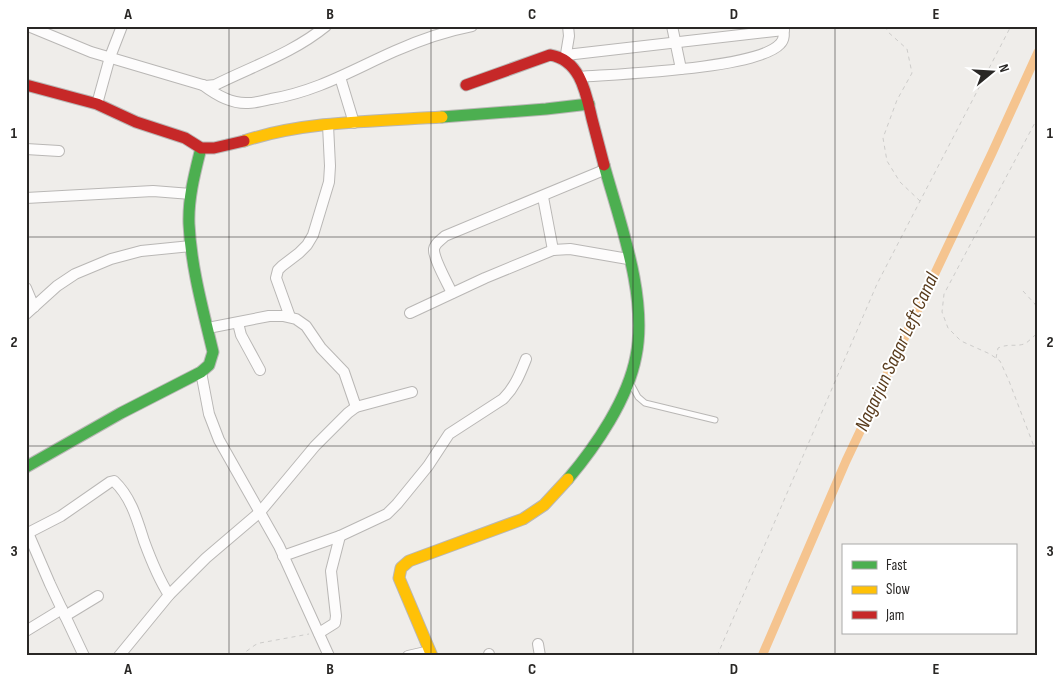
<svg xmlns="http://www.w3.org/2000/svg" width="1064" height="682" font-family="'Sofia Sans Condensed',sans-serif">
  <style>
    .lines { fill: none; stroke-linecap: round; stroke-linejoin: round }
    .canal { stroke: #f5c48f; stroke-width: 9 }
    .lane-casing { stroke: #b9b7b5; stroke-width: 7 }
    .street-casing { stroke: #b9b7b5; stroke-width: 12 }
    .fast-casing { stroke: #b9b7b5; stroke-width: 13 }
    .slow-casing { stroke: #b9b7b5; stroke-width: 13 }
    .jam-casing { stroke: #b9b7b5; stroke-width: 13 }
    .path { stroke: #cdccca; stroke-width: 1; stroke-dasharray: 4 4; stroke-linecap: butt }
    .lane { stroke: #fdfcfc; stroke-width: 5 }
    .street { stroke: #fdfcfc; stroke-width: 10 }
    .fast { stroke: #4caf50; stroke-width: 11 }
    .slow { stroke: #ffc107; stroke-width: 11 }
    .jam { stroke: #c62828; stroke-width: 11 }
    .grid { fill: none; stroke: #292725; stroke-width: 1; stroke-opacity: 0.55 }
    .labels { text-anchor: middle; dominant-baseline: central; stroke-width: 4; stroke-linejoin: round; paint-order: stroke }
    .water-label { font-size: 20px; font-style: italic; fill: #593c1d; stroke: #fff }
    .neatline { fill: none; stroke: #292725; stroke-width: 2 }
    .grid-label { font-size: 16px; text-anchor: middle; font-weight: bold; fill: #292725 }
  </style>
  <rect width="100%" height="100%" fill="#efedea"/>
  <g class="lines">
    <path class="canal" d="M762,656L846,461L992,153L1038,52"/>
    <defs>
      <path id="lane" d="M631,384L638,397L645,403L715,420"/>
      <g id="street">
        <path d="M28,26L91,52L206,86L215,85C253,66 293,53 326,26"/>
        <path d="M672,26L681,69"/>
        <path d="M566,55L784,30"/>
        <path d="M565,60L569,36L568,26"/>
        <path d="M340,77L354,123"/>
        <path d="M579,77C617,74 757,69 780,44C785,39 784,33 783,26"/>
        <path d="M203,85C216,95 231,104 248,103C255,103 263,101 271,99C318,91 352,70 395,51C420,40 446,31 472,26"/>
        <path d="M97,104L110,57L122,26"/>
        <path d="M26,149L59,151"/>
        <path d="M543,197L553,250"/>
        <path d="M26,198L153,191L191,194"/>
        <path d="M26,288L34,307"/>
        <path d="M452,293C448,284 433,258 434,249C435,243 441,240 445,236L604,170"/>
        <path d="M410,313L485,278L553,250L570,249L628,259"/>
        <path d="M26,314L57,286L75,274L111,259L141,251L191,246"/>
        <path d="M290,317L276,278L278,270L282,266L299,253L307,245L313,235L329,182L330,166L328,125"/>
        <path d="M238,323L241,335L260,370"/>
        <path d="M208,328L269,316H283L296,319L306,326L321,348L344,372L356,407"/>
        <path d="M201,372L209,414L219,440L279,546L329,656"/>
        <path d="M28,533L50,584L84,656"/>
        <path d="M26,534L61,516L110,482L114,481C131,497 137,519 144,541C151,560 158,578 169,595"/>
        <path d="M283,556L340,536L387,514L397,504L428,466L449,434L503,399C515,387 520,374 526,359"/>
        <path d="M65,616L98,596"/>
        <path d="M26,631L62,609"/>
        <path d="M319,633L335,623L336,616L331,571L340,536"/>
        <path d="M538,644L540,656"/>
        <path d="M489,654V656"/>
        <path d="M119,656L169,595L206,558L260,512L315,446L348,413L356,407L412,392"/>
        <path d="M408,656L430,651"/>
      </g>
      <g id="fast">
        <path d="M442,117L546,109L589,104"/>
        <path d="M26,467L121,413L201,372L209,365L213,352C203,310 191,267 189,224C188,198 195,172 201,148"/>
        <path d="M568,479C596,446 628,399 636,356C648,297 620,223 604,165"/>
      </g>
      <g id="slow">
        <path d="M244,141C304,121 378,121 442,117"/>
        <path d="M432,656L399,578L401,568L409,561L523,519L544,505L568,479"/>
      </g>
      <g id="jam">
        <path d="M26,85L97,104L136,122L185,138L201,148H214L244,141"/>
        <path d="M466,85L550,55C581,60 586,94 592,119C596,134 600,150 604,165"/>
      </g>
    </defs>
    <use href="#lane" class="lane-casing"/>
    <use href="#street" class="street-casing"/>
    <use href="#fast" class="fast-casing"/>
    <use href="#slow" class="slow-casing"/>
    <use href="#jam" class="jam-casing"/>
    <g class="path">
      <path d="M885,26L888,32L907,49L912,73L897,100L883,138L887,161L900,182L920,201"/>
      <path d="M1038,117L944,294L942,312L948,328L961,341L990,354L1000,361L1009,381L1038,457"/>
      <path d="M1023,291L1035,304L1038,314"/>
      <path d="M996,358L998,348C1010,343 1015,347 1024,344C1029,342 1033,336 1038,333"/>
      <path d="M240,656L255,645L260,643L309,634"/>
      <path d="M717,656L877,284L1011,26"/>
    </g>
    <use href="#lane" class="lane"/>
    <use href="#street" class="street"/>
    <use href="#fast" class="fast"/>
    <use href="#slow" class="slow"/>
    <use href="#jam" class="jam"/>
  </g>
  <path class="grid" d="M229,26V656M431,26V656M633,26V656M835,26V656M26,237H1038M26,446H1038"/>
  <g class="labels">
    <g class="water-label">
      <text transform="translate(897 352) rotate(-65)">Nagarjun Sagar Left Canal</text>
    </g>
  </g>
  <rect width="1064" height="682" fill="none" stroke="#ffffff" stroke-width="55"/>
  <rect x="842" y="544" width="175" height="90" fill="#ffffff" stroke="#a9a9a8"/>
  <rect x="852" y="561" width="25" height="8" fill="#4caf50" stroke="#a9a9a8"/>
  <text x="886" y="570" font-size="15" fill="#292725">Fast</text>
  <rect x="852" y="586" width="25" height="8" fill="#ffc107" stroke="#a9a9a8"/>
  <text x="886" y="594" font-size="15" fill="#292725">Slow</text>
  <rect x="852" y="611" width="25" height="8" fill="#c62828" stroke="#a9a9a8"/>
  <text x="886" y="620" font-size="15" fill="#292725">Jam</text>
  <g transform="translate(992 72) rotate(72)" stroke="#ffffff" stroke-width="4" paint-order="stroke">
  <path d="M0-4L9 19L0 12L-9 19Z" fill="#292725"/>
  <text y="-8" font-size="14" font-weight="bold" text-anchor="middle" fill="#292725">N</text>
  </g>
  <rect x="28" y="28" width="1008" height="626" class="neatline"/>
  <g class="grid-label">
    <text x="128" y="19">A</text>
    <text x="330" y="19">B</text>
    <text x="532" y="19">C</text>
    <text x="734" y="19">D</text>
    <text x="936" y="19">E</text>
    <text x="14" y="138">1</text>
    <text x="1050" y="138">1</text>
    <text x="14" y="347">2</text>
    <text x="1050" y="347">2</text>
    <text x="14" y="556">3</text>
    <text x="1050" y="556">3</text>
    <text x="128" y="674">A</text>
    <text x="330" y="674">B</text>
    <text x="532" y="674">C</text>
    <text x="734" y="674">D</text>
    <text x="936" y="674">E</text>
  </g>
</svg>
